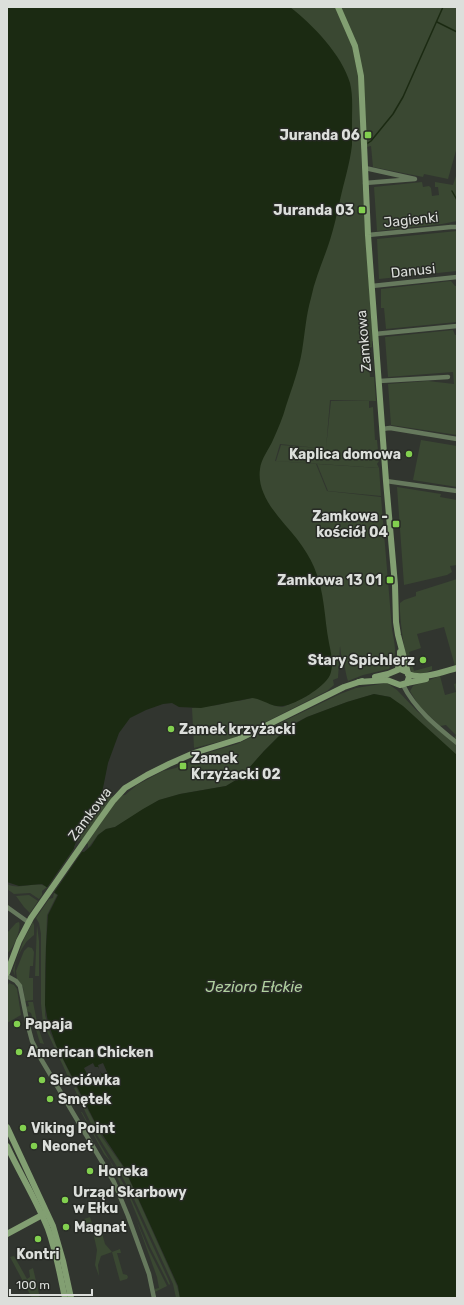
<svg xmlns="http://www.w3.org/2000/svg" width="464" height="1305" font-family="Rubik,sans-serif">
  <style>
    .green { fill: #3a4832 }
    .water { fill: #1b2a12 }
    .pier { fill: #31352f }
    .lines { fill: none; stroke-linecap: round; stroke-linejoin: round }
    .stream { stroke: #1b2a12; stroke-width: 1.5 }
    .street { stroke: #66795d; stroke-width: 4.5 }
    .secondary { stroke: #829f72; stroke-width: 6 }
    .poi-dot { fill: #82d04f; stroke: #282b26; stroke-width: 1.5 }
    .labels { text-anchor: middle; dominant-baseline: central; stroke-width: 3; stroke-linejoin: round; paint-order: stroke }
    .poi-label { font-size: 14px; font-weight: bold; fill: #dcdfdb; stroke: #282b26; text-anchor: start }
    .street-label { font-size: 14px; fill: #dcdfdb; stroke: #282b26 }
    .water-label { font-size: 15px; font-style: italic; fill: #b0d09f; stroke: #282b26 }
  </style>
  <rect width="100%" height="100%" fill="#31352f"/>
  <g class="green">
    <path d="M235,7H457V147L448,179L424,174L423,177L373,167L371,146L362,148L361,150L365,229L373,341H372V347L368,348L370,377H374L376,401L330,400L326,448L331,401H369V408L373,407L375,440H377L379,461L377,464L379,468L276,461L281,445L318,448L280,444L275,461L316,464L327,491L381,497L392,629C395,647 398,653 389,669L363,675L348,681C345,672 345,663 341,654L336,614L340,646L338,678L333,680L334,685L327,691L234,738L194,748L192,708L218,705L233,701H239L252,698H259L275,706L283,707L307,696L257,508Z"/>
    <path d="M457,173V221L442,224L377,231L374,187L422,182L423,187L429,186L431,188L432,196L439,195L438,187H435V182L453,185Z"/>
    <path d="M457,231V271L379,279L377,239Z"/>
    <path d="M451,281L455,286H457V322L386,329L384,308H381V289Z"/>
    <path d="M453,330L455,335H457V435L391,425L388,384L428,381L454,384L453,372L388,377L385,337Z"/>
    <path d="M421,440L457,446V487L413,480Z"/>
    <path d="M317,464L379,468L381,496L328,491Z"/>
    <path d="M397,487L441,494L440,497L457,500V565L450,566L452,572L447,575L404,585Z"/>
    <path d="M457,579V665L455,666L444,627L417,634L421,648L409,652L414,671L432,666V670L422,674L413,673C405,666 399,615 400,603L404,600L416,596V592Z"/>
    <path d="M440,676L445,695L456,692L454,684L457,683V741L454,738L456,735L446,725L440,726L419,706L410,691L413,686Z"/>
    <path d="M387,683L397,690L417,711L457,746V760L395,701L390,697L374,694L347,702L307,717L291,725L280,735L264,751L241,777L226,786L180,794L159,800L115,827L106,829L98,835L88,848V844L81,839L77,842L83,825L102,798L125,795L137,785L163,771L176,768L189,762L197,756L237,744L340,694L356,688Z"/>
    <path d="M7,884C21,891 35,880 47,887L42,891V895L39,899L30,893L14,894L7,889Z"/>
    <path d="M54,893L57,895L47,915L45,971V1015L50,1033L74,1082L71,1083L43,1023L41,1004V934L39,923L36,918L49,899L53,898Z"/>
    <path d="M29,895L38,901L30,913L24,907L16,896Z"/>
    <path d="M19,922C22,927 13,951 7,953V933L16,923Z"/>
    <path d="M33,922L34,925V935C31,938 27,940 25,944C19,952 13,966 15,976L13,970L24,939Z"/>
    <path d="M37,925L39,941V976H35Z"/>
    <path d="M28,947L32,948L34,952L33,966H30L29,978H33V1000L25,1001L23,987L17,979L16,971L24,951Z"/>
    <path d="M9,983L14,985L17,989L21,1015L7,1023V987Z"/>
    <path d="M28,1002H33L38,1027L44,1044L40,1043L31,1013L27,1011L26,1007L29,1006Z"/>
    <path d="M76,1087L102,1137L124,1168L177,1286L180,1298H176L173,1284L134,1199L116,1165L94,1130L74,1088Z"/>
    <path d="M81,1112H82C97,1141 115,1167 130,1196H129L122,1188L110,1161L104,1154Z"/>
    <path d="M131,1198L169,1281L170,1284L169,1285L150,1247L130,1199Z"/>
    <path d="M90,1217L96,1235L102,1233L105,1244L112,1252L101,1256L98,1265L99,1276L95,1265L97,1250L93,1232L88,1233L84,1219Z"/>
    <path d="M136,1219L148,1248L167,1286L155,1292V1289L159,1288L157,1277Z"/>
    <path d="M120,1249L121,1253H117L123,1274L127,1275L128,1277L127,1279L120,1281L112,1252Z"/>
    <path d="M14,1256L27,1279L30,1277L29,1270L33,1268L40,1298H32L10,1257Z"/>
  </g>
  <path class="water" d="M7,7H290C313,25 342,55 350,83C353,95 352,108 352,120C352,128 352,136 352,145C350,163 344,182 340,200C337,214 334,227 330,240C324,259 315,278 311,298C306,315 305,333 302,351C299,369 292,388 286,406C283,417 278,429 273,440C269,449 261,459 260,469C256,497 282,520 297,539C304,548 310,558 314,567C325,592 324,617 329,643C331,653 334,665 330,675C324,688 296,704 283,706C272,708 263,699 252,698L201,708L179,707L172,703L163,704L146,710L130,718L119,733L108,763L101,798L83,825L74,847L76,851L84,852L91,846L98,835L106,829L115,827L143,809L159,800L180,794L226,786L241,777L264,751L280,735L291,726L307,717L347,702L374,694L390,697L403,706L457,755V1298H180L178,1286L124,1167L98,1128L56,1045L48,1022L45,1005L46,947L48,915L58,895L42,884L19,886L7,882Z"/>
  <g class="pier">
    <path d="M77,844L76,847L78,849L80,850L84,849L53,894L46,889Z"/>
    <path d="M93,1063L95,1067H98L99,1069L98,1065L103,1063L107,1072L102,1074L100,1071L102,1076L100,1077L102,1081L93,1086L84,1068Z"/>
  </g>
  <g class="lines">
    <g class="stream">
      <path d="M437,22L457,32"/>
      <path d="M368,143L371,141L393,114L403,97L443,7"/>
      <path d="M452,191L457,200"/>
    </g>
    <g class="street">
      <path d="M365,168L415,179L365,183"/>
      <path d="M368,235L451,227H457"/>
      <path d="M372,286L457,277"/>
      <path d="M375,334L457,326"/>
      <path d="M379,381L448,377"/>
      <path d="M382,429L390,428L457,439"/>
      <path d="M386,481L457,491"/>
      <path d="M403,685C415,709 436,726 457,743"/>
      <path d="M7,907L28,922"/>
      <path d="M7,976L16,981L20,986L28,1026L32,1041L41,1059L114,1182L128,1216L149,1274L154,1298"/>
    </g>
    <g class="secondary">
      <path d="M338,7L355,46L361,76L368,235L386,481L395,585L396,622L398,635L409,677L407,683L400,685L387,680L359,682"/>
      <path d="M398,669L400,660V652"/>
      <path d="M408,674C423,680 442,672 457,668"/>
      <path d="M375,677L388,674L400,669L407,672"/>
      <path d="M407,683L426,679"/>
      <path d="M7,973L19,941L31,918L98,822L113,801L125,788L147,775L169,764L194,753L239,739L344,687L362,681"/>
      <path d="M7,1127L53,1226L63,1261L71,1298"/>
      <path d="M7,1146C20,1174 37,1201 48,1229C56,1251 60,1275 65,1298"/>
      <path d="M7,1234L44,1214"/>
    </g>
  </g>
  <g class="poi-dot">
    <rect x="364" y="131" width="8" height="8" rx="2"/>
    <rect x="358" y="206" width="8" height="8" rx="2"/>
    <circle cx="409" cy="454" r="4"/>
    <rect x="392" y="520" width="8" height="8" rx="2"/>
    <rect x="386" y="576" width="8" height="8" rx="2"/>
    <circle cx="423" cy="660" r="4"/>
    <circle cx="171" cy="729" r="4"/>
    <rect x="179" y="762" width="8" height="8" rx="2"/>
    <circle cx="17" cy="1024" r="4"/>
    <circle cx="19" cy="1052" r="4"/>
    <circle cx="42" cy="1080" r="4"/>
    <circle cx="50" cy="1099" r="4"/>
    <circle cx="23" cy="1128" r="4"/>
    <circle cx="34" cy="1146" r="4"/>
    <circle cx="90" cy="1171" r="4"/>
    <circle cx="65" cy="1200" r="4"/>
    <circle cx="66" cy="1227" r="4"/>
    <circle cx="38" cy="1239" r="4"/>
  </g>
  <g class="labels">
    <g class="poi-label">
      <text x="360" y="135" text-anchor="end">Juranda 06</text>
      <text x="354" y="210" text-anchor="end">Juranda 03</text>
      <text x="401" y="454" text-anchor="end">Kaplica domowa</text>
      <text x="388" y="516" text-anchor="end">Zamkowa -<tspan x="388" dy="16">kościół 04</tspan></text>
      <text x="382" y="580" text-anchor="end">Zamkowa 13 01</text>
      <text x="415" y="660" text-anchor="end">Stary Spichlerz</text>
      <text x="179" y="729">Zamek krzyżacki</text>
      <text x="191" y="758">Zamek<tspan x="191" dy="16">Krzyżacki 02</tspan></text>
      <text x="25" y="1024">Papaja</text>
      <text x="27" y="1052">American Chicken</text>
      <text x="50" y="1080">Sieciówka</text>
      <text x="58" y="1099">Smętek</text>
      <text x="31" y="1128">Viking Point</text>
      <text x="42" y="1146">Neonet</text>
      <text x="98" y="1171">Horeka</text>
      <text x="73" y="1192">Urząd Skarbowy<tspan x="73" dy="16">w Ełku</tspan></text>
      <text x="74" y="1227">Magnat</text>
      <text x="38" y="1254" text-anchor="middle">Kontri</text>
    </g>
    <g class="street-label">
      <text transform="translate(411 220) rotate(-6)">Jagienki</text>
      <text transform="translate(413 271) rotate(-6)">Danusi</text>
      <text transform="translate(364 341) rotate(-95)">Zamkowa</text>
      <text transform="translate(90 814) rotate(-53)">Zamkowa</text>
    </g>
    <g class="water-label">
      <text x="254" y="987">Jezioro Ełckie</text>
    </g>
  </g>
  <rect width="464" height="1305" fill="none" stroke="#dcdfdb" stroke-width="16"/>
  <path d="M10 1289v6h82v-6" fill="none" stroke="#dcdfdb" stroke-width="2"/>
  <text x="16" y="1289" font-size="12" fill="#dcdfdb" stroke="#282b26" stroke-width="3" paint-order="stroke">100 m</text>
</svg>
